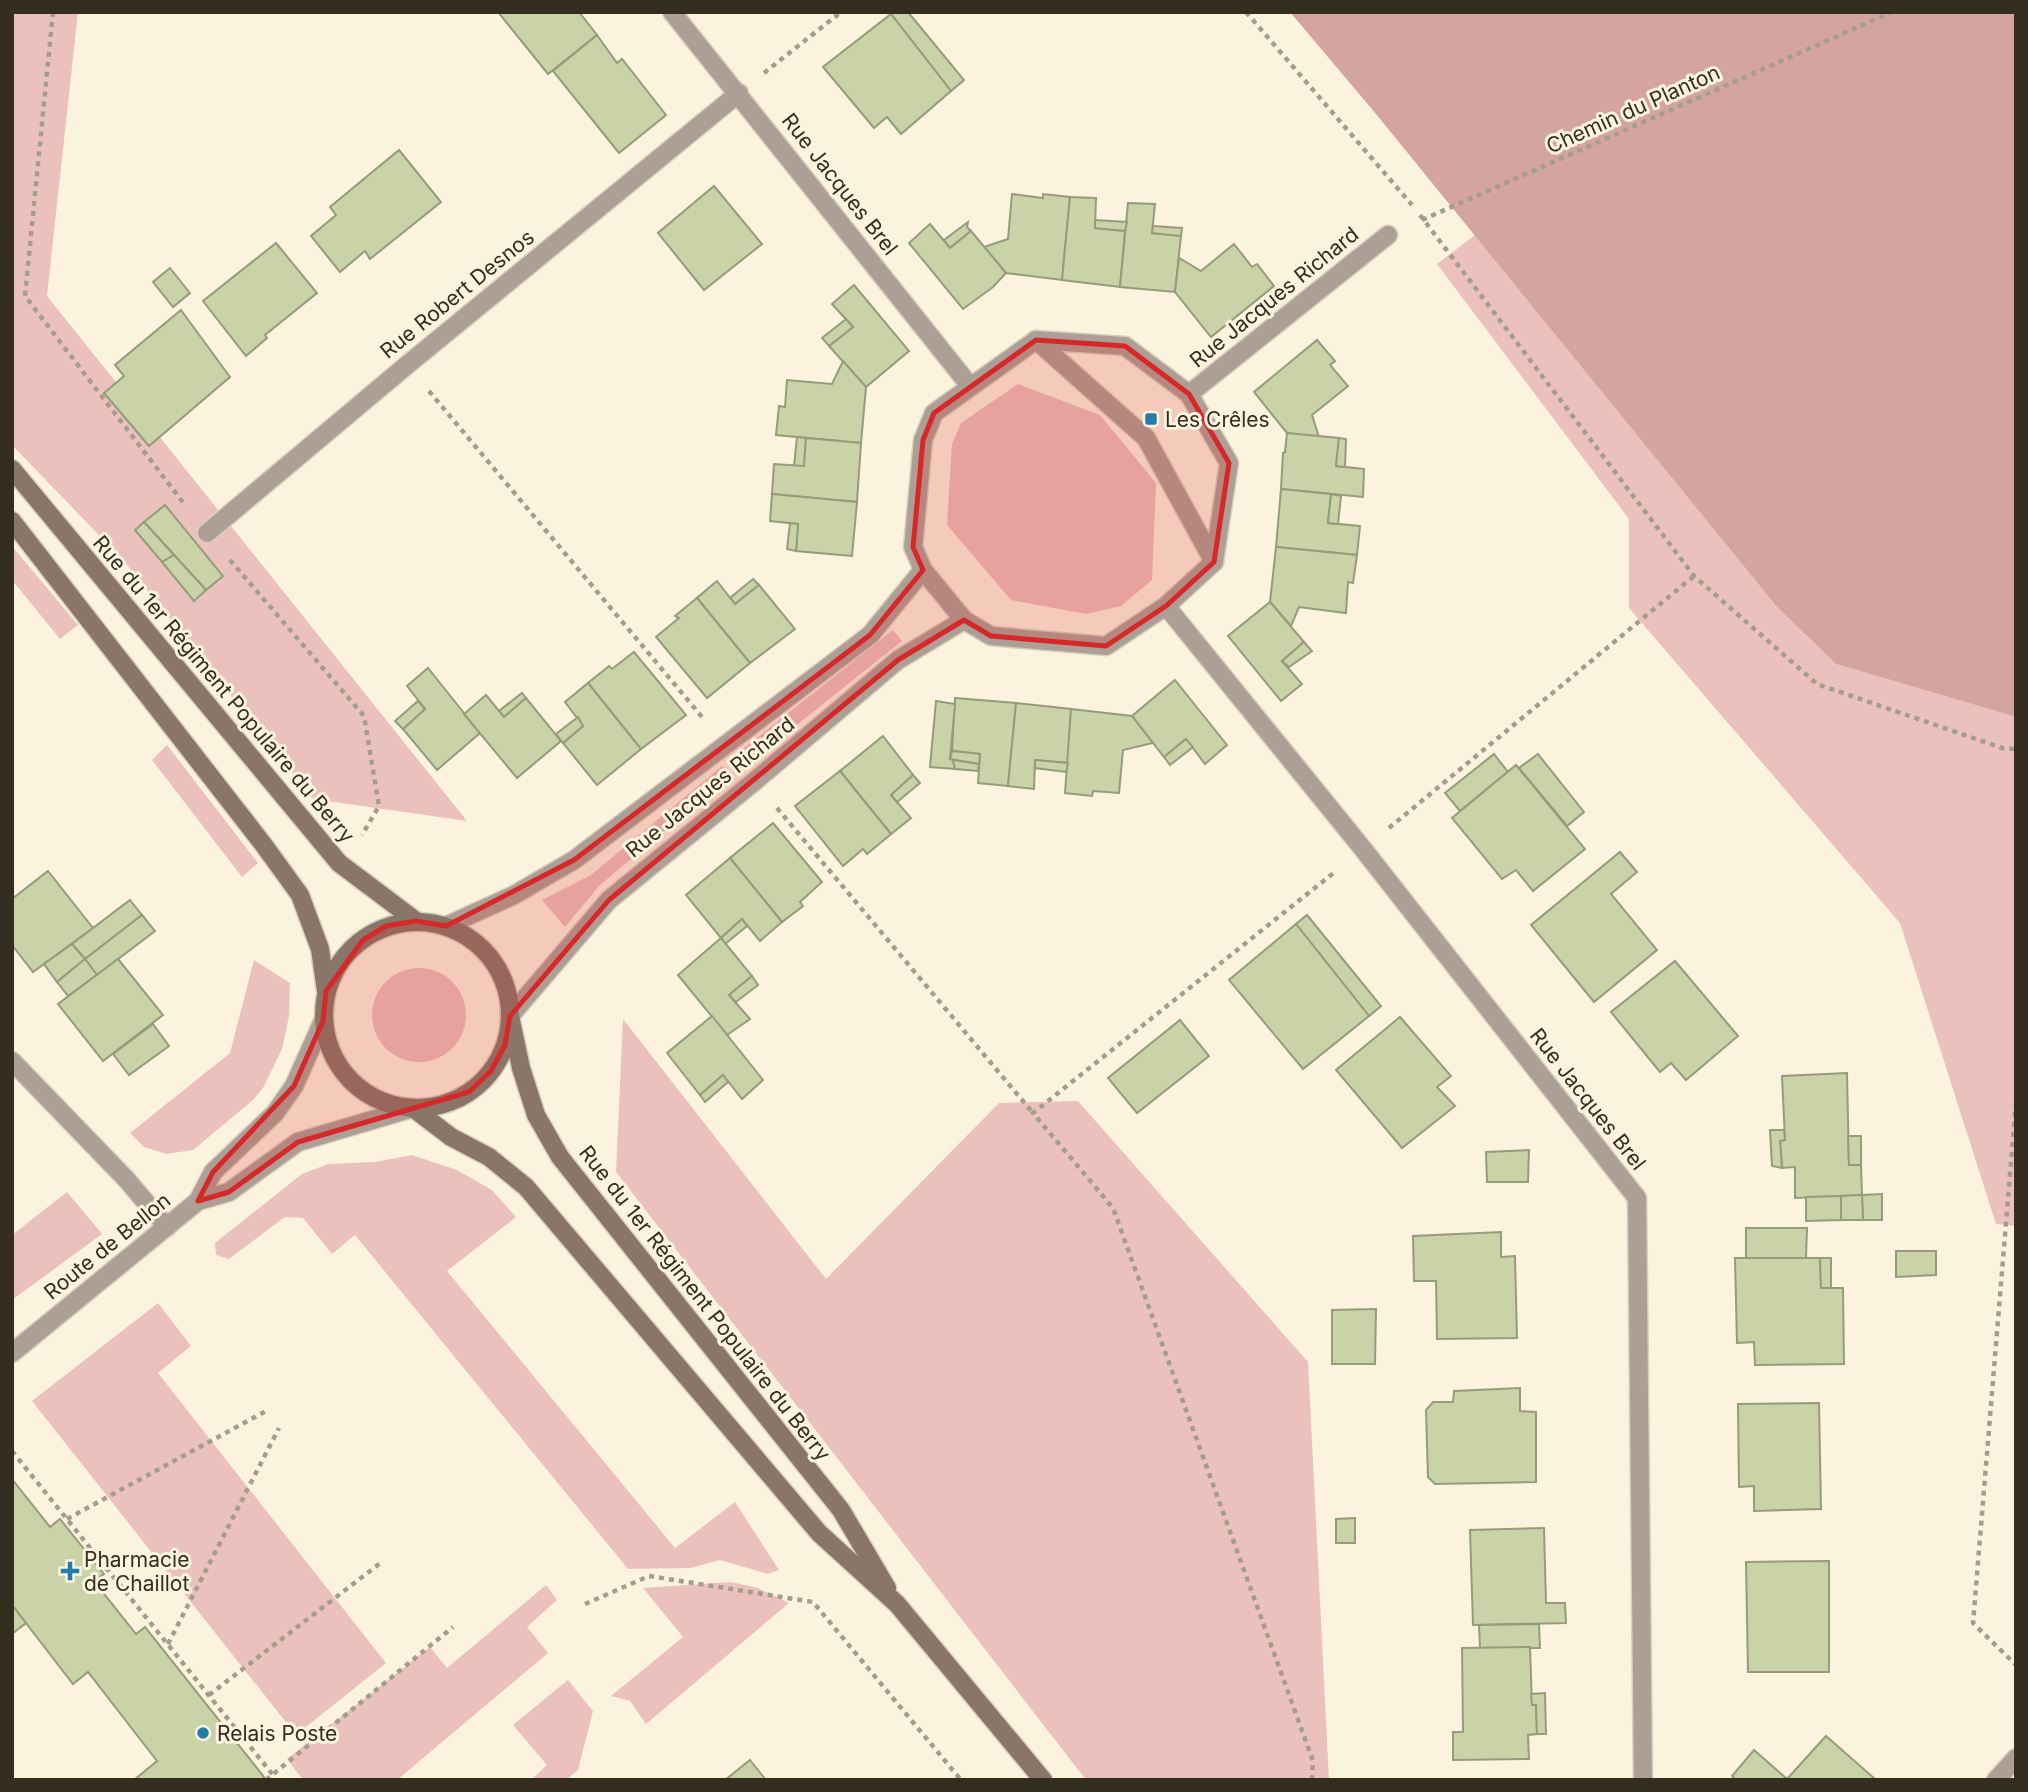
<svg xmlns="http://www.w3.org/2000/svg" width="2028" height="1792" font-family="Inter,sans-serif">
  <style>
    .green { fill: #ebc1bd }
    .forest { fill: #d4a49e }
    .building { fill: #cad3a7; stroke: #959c7a; stroke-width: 2 }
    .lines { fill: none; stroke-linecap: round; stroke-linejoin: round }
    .service-casing { stroke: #d8d0bd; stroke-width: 21 }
    .minor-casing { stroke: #d8d0bd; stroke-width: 21 }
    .secondary-casing { stroke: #d8d0bd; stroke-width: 21 }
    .path { stroke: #a59d8c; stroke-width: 4.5; stroke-dasharray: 5 5; stroke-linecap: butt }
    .service { stroke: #ad9f95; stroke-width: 18 }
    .minor { stroke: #ad9f95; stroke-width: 18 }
    .secondary { stroke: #8a7669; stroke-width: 18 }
    .marked { fill: #d62828; fill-opacity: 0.2; stroke: #d62828; stroke-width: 5; stroke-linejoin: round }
    .poi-dot { fill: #257baa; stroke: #fcf3df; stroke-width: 2.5 }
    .labels { text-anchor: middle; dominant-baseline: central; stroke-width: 6; stroke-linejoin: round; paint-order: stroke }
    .street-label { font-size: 21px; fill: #342e21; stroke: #fcf3df }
    .poi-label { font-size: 21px; fill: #342e21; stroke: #fcf3df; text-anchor: start }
  </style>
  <rect width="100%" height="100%" fill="#fcf3df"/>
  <g class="green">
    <path d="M12,12H78L47,296L467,821L313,799L124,561L12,445Z"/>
    <path d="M1475,235L1777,607L1836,664L2016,717V1226L1996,1224L1900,923L1629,608V519L1437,264Z"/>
    <path d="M1018,384L1100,415L1156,483L1152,580L1121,606L1086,614L1011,600L947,525L952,444L961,423Z"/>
    <path d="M12,546L78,625L60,639L12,580Z"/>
    <path d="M893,630L902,641L753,760L744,748Z"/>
    <path d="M167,745L258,863L242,877L152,760Z"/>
    <path d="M722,766L730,775L599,886L565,927L542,900L591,875Z"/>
    <path d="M254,960L290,983L289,1016L282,1049L263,1088L253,1100L193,1150L166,1154L144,1147L130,1133L230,1053Z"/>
    <circle cx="419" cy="1015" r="47"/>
    <path d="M623,1019L826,1279L999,1103L1078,1101L1308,1362L1329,1780H1086L616,1172Z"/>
    <path d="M412,1155L457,1170L492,1190L516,1217L447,1271L675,1548L735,1502L779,1570L768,1574L720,1560L691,1568L628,1569L355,1235L332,1254L303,1218L285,1217L229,1259L216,1255L215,1243L302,1174L328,1164L375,1162Z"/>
    <path d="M67,1192L102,1234L12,1300V1235Z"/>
    <path d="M158,1303L191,1346L158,1373L386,1663L296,1735L32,1401Z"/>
    <path d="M731,1582L758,1588L789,1603L646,1724L630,1701L611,1696L683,1637L643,1588Z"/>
    <path d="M546,1585L557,1600L527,1627L548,1653L397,1780H303L287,1759L430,1647L447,1668Z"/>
    <path d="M568,1680L593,1711L578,1770L566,1780H531L547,1765L513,1725Z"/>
  </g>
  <path class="forest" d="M1290,12H2016V717L1836,664L1777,607L1376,114Z"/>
  <g class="building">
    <path d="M498,12H579L597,35L548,74Z"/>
    <path d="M893,12H908L964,80L951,91L891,14Z"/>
    <path d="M891,14L951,91L901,134L887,117L874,128L823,67Z"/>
    <path d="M597,35L617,63L622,59L666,115L619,153L553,71Z"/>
    <path d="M399,150L441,202L370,259L365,251L340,272L311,236L336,215L330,207Z"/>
    <path d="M714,186L762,244L704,290L658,233Z"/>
    <path d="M1012,194L1043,198V194L1070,197L1062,280L1006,273L984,247L1008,239Z"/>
    <path d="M1070,197L1096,198L1095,228L1125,231L1120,287L1062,280Z"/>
    <path d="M1128,203L1155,204L1152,233L1181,236L1175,292L1120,287Z"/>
    <path d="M1095,220L1127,222L1125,231L1095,228Z"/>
    <path d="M968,222L967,227L971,231L950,248L944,240Z"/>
    <path d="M930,224L950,248L971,231L1006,273L993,287L963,309L909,243Z"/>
    <path d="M1153,226L1182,228L1181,236L1152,233Z"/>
    <path d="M276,243L317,293L265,335L267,338L246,356L203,301Z"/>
    <path d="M1234,244L1252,267L1257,264L1274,286L1211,337L1175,292L1179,258L1201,271Z"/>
    <path d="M170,268L190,293L173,307L153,282Z"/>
    <path d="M854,285L909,351L866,387L829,346L853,327L832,304Z"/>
    <path d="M181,310L230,377L149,446L104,393L124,376L115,365Z"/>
    <path d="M846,319L853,327L829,346L822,338Z"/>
    <path d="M1317,340L1335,361L1330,365L1348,386L1312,415L1319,437L1287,433L1254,392Z"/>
    <path d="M843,361L866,387L861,443L776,435L779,406L785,407L787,380L832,384Z"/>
    <path d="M1287,433L1339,438L1336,466L1364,469L1363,497L1281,489L1283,453L1285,452Z"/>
    <path d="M797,437L806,438L804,466H794Z"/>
    <path d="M806,438L861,443L857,502L772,494L774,464L804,466Z"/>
    <path d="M1339,438L1346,439L1345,467L1336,466Z"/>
    <path d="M1281,489L1331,494L1328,523L1360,526L1357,555L1276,547Z"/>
    <path d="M772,494L857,502L852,556L796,551L798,524L770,521Z"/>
    <path d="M1331,494L1341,496L1338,524L1328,523Z"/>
    <path d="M165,505L223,576L206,590L144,522Z"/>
    <path d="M144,522L174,555L162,562L135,530Z"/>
    <path d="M790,523L798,524L796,551L787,549Z"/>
    <path d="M1276,547L1357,555L1353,583L1348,582L1346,613L1299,607L1291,626L1270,602Z"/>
    <path d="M174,555L206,590L194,601L162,562Z"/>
    <path d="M753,579L759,585L735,604L730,598Z"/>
    <path d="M717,581L735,604L759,585L795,629L750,663L697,598Z"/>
    <path d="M697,598L750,663L707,698L656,637L679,618L675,616Z"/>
    <path d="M1270,602L1304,642L1282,661L1302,684L1281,701L1228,636Z"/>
    <path d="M1304,642L1312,651L1289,667L1282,661Z"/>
    <path d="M634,652L686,715L641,749L588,683L609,666L612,669Z"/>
    <path d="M428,668L480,733L437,770L403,729L425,709L407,686Z"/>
    <path d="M1175,680L1227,745L1205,764L1186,739L1164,757L1132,716Z"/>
    <path d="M588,683L641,749L597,785L563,743L583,726L565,702Z"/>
    <path d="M522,693L526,698L504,717L499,711Z"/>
    <path d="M486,695L504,717L526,698L561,741L517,778L464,714Z"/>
    <path d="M955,698L1016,703L1008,786L978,783L980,754L952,751Z"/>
    <path d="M418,701L425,709L403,729L395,721Z"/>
    <path d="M936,701L955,704L950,759L953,760L955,769L930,767Z"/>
    <path d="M1016,703L1071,709L1068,763L1035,760L1034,789L1008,786Z"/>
    <path d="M1071,709L1132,716L1153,743L1123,750L1119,793L1093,791L1092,796L1065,793Z"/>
    <path d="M578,717L583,726L563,743L556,734Z"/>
    <path d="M883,736L913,775L891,795L911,818L891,834L840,771Z"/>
    <path d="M1186,739L1193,747L1170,765L1164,757Z"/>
    <path d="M952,751L980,754L979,764L950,759Z"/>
    <path d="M1494,754L1508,772L1460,811L1445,793Z"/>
    <path d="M1538,754L1584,812L1567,826L1519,768Z"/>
    <path d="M953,760L979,764L978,771L955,769Z"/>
    <path d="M1035,760L1068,763L1066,772L1035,768Z"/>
    <path d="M1516,765L1585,849L1533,891L1516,870L1502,879L1452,818Z"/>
    <path d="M840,771L891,834L867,854L863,849L843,866L795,806Z"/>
    <path d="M913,775L920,783L897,802L891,795Z"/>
    <path d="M773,823L822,882L800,902L803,906L782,922L730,858Z"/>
    <path d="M1620,852L1637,872L1611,894L1657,950L1594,1002L1531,925Z"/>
    <path d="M730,858L782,922L760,941L742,919L721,938L686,895Z"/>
    <path d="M48,871L93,928L33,972L12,945V899Z"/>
    <path d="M130,900L142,915L85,959L72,944Z"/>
    <path d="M142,915L155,931L97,975L85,959Z"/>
    <path d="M1307,915L1381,1006L1369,1016L1296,924Z"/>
    <path d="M742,919L747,926L725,944L721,938Z"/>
    <path d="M1296,924L1369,1016L1303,1069L1229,980Z"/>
    <path d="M721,938L752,976L729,995L750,1019L727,1035L678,975Z"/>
    <path d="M72,944L85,959L57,982L44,964Z"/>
    <path d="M85,959L97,975L68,996L57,982Z"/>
    <path d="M118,959L163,1015L103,1061L58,1004Z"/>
    <path d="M1675,961L1738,1036L1686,1080L1671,1063L1660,1072L1611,1012Z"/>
    <path d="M752,976L758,985L736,1002L729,995Z"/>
    <path d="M712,1016L763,1080L742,1099L723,1075L700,1095L667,1053Z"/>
    <path d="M1400,1017L1451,1076L1437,1087L1455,1106L1402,1148L1336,1070Z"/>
    <path d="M1180,1020L1209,1056L1137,1113L1108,1078Z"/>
    <path d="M153,1024L169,1046L129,1075L113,1054Z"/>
    <path d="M1847,1073L1849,1165H1861L1862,1195L1795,1198V1167L1782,1168L1780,1141L1785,1140L1782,1076Z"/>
    <path d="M723,1075L728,1082L705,1102L700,1095Z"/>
    <path d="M1770,1130H1784L1785,1140L1780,1141L1782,1168L1772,1166Z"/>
    <path d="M1848,1136H1861V1165H1849Z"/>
    <path d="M1529,1150L1528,1182H1487L1486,1152Z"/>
    <path d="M1882,1194V1220H1863L1862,1195Z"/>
    <path d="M1862,1195L1863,1220H1841V1196Z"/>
    <path d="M1841,1196V1220L1806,1221V1197Z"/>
    <path d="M1746,1228H1807L1806,1258H1746Z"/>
    <path d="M1501,1232V1257L1515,1256L1517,1338L1437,1339L1436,1281H1414L1413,1236Z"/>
    <path d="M1896,1251H1936V1275L1896,1277Z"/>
    <path d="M1735,1258H1820L1821,1288H1843L1844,1364L1755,1365L1754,1342L1737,1343Z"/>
    <path d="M1820,1258H1831V1288H1821Z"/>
    <path d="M1376,1309L1375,1364H1332V1310Z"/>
    <path d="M1520,1388V1411L1536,1412V1482L1435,1484L1428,1477L1426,1410L1433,1402H1453L1454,1391Z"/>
    <path d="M1819,1403L1821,1509L1754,1511V1486L1739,1487L1738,1404Z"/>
    <path d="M12,1479L50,1527L60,1519L104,1574L94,1581L136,1634L145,1627L264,1777L261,1780H134L157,1761L88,1672L73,1684L12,1605Z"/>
    <path d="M1355,1518V1543H1336V1519Z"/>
    <path d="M1544,1528L1546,1603H1565L1566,1623L1473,1625L1470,1530Z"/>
    <path d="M1829,1561V1672H1748L1746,1562Z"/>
    <path d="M12,1605L26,1623L12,1634Z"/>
    <path d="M1539,1624L1540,1648H1480L1479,1625Z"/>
    <path d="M1530,1647L1532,1705H1536L1537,1734L1528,1735L1529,1759L1453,1760V1732H1463L1462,1648Z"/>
    <path d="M1545,1693L1546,1734H1537L1536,1705H1532L1531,1694Z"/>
    <path d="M1826,1736L1875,1779L1736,1780L1732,1776L1754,1750L1787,1779Z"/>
    <path d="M750,1760L766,1780H725Z"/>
  </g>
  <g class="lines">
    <defs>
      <path id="service" d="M1036,340L1146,438L1214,562"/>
      <g id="minor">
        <path d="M672,12L970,386"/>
        <path d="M1036,340L1125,346L1189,394L1229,463L1214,562L1166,606L1106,646L991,636L964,620L923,570L913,547L923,440L934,413Z"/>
        <path d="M1189,394L1388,235"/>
        <path d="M207,533L407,365L739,93"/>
        <path d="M1166,606L1363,849L1637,1198L1643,1780"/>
        <path d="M446,926L514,895L574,860L870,635L923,570"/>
        <path d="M510,1016L609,900L755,781L898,660L964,620"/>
        <path d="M12,1061L126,1179L167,1227"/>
        <path d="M198,1201L229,1192L298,1142L413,1108"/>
        <path d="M12,1353L198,1201L213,1172L275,1113L294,1086L323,1021"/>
        <path d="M1996,1780L2016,1758"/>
      </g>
      <g id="secondary">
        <path d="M12,469L339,863L416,921"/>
        <path d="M12,521L263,844L300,895L320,949L326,991"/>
        <circle cx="417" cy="1015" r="93"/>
        <path d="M510,1016L521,1068L536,1115L560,1157L841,1510L887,1588"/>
        <path d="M413,1108L451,1137L489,1157L526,1187L819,1533L897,1604L1043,1780"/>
      </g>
    </defs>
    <use href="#service" class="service-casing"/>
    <use href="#minor" class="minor-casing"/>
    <use href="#secondary" class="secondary-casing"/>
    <g class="path">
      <path d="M53,12L25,296L185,505"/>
      <path d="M1246,12L1412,205"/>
      <path d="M764,73L841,12"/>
      <path d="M1420,215L1694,576L1817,684L2002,748L2016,749"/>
      <path d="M1422,220L1892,12"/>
      <path d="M429,391L702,717"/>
      <path d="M230,560L364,716L379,806L362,835"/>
      <path d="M777,808L1033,1113"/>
      <path d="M1389,828L1694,576"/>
      <path d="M2016,1102L1973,1623L2016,1665"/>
      <path d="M12,1451L273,1775"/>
      <path d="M67,1519L266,1411"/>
      <path d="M585,1604L649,1576L813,1602L961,1780"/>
      <path d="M168,1644L279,1428"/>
      <path d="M209,1695L383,1561"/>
      <path d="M266,1780L453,1627"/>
      <path d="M1312,1780L1313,1761L1113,1208L1033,1113L1336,871"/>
    </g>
    <use href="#service" class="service"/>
    <use href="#minor" class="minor"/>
    <use href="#secondary" class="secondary"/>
  </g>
  <path class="marked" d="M1036,340L1125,346L1189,394L1229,463L1214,562L1166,606L1106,646L991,636L964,620L898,660L609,900L510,1016L505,1045L491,1071L469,1092L298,1142L229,1192L198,1201L213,1172L294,1086L323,1021L326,991L363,940L386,926L416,921L446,926L574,860L870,635L923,570L913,547L923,440L934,413Z"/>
  <g class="poi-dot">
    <rect x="1144" y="412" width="14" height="14" rx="3.5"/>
    <path d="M66.5 1560.5h7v7h7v7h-7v7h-7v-7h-7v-7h7z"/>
    <circle cx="203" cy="1733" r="7"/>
  </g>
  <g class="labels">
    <g class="street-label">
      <text transform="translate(1633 109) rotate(-24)">Chemin du Planton</text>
      <text transform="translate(840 184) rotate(52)">Rue Jacques Brel</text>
      <text transform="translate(457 294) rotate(-39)">Rue Robert Desnos</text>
      <text transform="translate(1274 297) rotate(-39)">Rue Jacques Richard</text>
      <text transform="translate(224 689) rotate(50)">Rue du 1er Régiment Populaire du Berry</text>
      <text transform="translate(710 787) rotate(-39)">Rue Jacques Richard</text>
      <text transform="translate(1588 1099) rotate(52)">Rue Jacques Brel</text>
      <text transform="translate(107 1246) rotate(-39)">Route de Bellon</text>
      <text transform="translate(705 1303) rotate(52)">Rue du 1er Régiment Populaire du Berry</text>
    </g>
    <g class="poi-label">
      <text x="1165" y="419">Les Crêles</text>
      <text x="84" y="1559">Pharmacie<tspan x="84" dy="24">de Chaillot</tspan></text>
      <text x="217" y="1733">Relais Poste</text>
    </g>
  </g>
  <rect width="2028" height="1792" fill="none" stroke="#342e21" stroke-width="28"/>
</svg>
